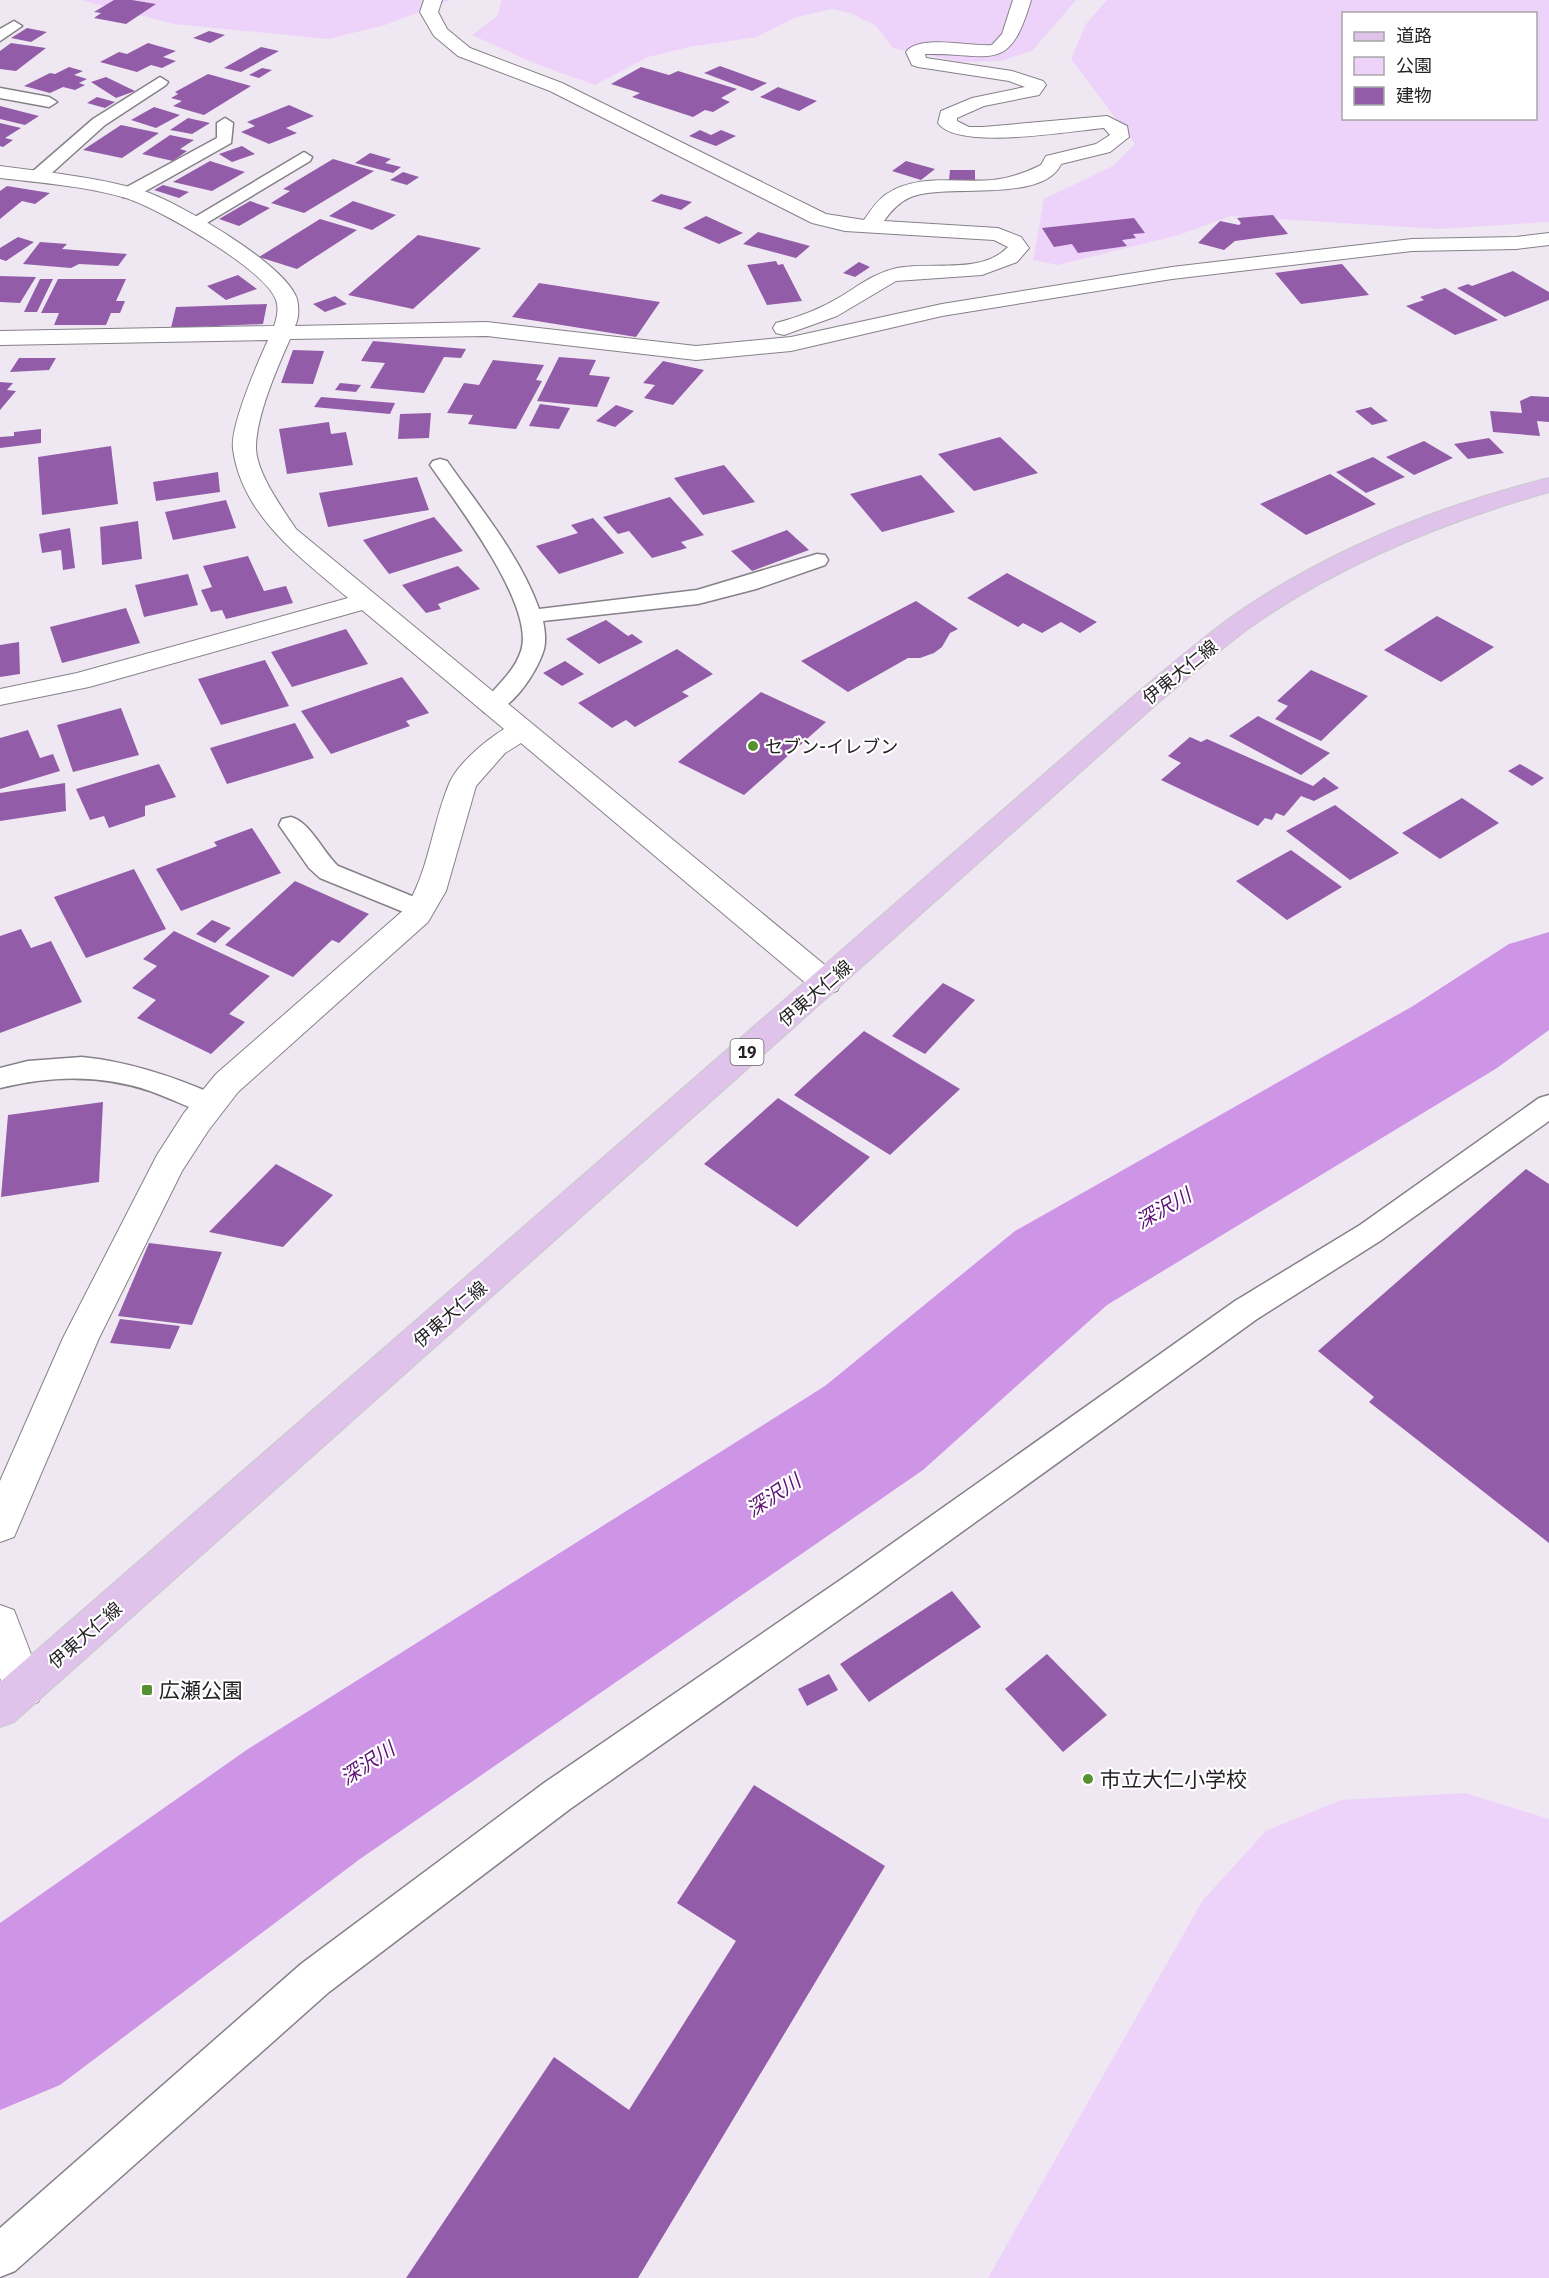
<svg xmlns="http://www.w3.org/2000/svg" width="1549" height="2278" font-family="'IBM Plex Sans','Noto Sans JP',sans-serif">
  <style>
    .green { fill: #edd2f9; fill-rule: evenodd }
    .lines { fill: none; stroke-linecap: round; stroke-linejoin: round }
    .river { fill: #ce94e6; fill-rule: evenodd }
    .building { fill: #935ca9 }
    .lane-casing { stroke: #868089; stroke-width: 3 }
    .street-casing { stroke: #868089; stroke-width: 2 }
    .primary-casing { stroke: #cacacb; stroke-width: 2 }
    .lane { fill: #fff; fill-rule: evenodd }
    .street { fill: #fff; fill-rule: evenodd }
    .primary { fill: #dfc3eb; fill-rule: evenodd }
    .poi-dot { fill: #559130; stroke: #fff; stroke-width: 2 }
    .labels { text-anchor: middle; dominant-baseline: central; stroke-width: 4.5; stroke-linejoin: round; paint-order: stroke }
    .shield { fill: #fff; stroke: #666466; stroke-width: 1.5 }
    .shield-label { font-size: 16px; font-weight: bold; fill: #242225 }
    .street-label { font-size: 18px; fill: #242225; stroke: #fff }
    .poi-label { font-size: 18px; fill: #242225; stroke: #fff; text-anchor: start }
    .water-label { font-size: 20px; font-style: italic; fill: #5d1275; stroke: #fff }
    .near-poi-label { font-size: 21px; fill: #242225; stroke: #fff; text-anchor: start }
  </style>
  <rect width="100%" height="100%" fill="#efe8f2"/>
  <g class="green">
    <path d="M81,0H450L385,25L328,39L174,24Z"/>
    <path d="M502,0H1076L1033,50L1002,61L960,62L893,48L875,25L850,13L832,9L797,17L757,37L689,47L648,57L595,85L536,64L472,35L497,16Z"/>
    <path d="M1107,0H1549V222L1439,229L1231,216L1179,235L1058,265L1033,260L1044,199L1113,166L1135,144L1071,59L1086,24ZM1344,14H1536V118H1344Z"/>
    <path d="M1465,1793L1549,1819V2278H988L1203,1900L1266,1831L1341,1800Z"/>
  </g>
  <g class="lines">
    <path class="river" d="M1549,932V1030L1497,1068L1107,1305L923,1470L360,1859L60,2085L0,2110V1923L248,1749L825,1386L1015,1231L1413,1006L1509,944Z"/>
  </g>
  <g class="building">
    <path d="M114,0H132L156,4L126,24L94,18L101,13L94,12Z"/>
    <path d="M27,28L47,32L31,42L11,38Z"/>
    <path d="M209,31L225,35L210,43L193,38Z"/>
    <path d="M11,43L46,48L16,71L0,69V51Z"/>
    <path d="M148,43L176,51L163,57L176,61L162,68L151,65L137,72L100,62L119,52L127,54Z"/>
    <path d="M261,47L279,51L241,72L224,68Z"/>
    <path d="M720,66L767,83L752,91L704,73Z"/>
    <path d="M69,67L83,71L74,75L87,79L79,83L85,85L75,90L63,87L50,93L24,86L50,73L55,74Z"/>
    <path d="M641,67L669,75L678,71L737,89L721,98L730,102L713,112L705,110L693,117L632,97L640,93L611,84Z"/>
    <path d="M262,68L272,70L259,78L249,75Z"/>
    <path d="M208,74L251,86L204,115L173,106L182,101L171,98L178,94L175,92Z"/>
    <path d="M106,77L135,91L116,98L91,82Z"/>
    <path d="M778,87L817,101L799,111L760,97Z"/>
    <path d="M97,97L115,102L105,108L87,103Z"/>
    <path d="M289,105L314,116L286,128L297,133L269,144L241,132L255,126L247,122Z"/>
    <path d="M0,106L39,116L25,125L0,119Z"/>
    <path d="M154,107L180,115L156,128L131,120Z"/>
    <path d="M188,118L210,123L192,134L170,130Z"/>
    <path d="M0,123L21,128L5,138L13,140L3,147L0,146Z"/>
    <path d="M121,125L159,133L122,158L83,150Z"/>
    <path d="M700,130L711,135L721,130L736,136L716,146L689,136Z"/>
    <path d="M170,135L194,140L180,149L187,151L173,161L142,154Z"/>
    <path d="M242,146L255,154L232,162L219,154Z"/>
    <path d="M370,153L391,159L385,163L401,167L393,173L355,163Z"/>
    <path d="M333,159L374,171L304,213L271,203L290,191L283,189Z"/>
    <path d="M210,161L245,172L212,191L173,182Z"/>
    <path d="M906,161L935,169L921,180L892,171Z"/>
    <path d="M950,170H975V181L949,180Z"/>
    <path d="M403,172L419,177L407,185L390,180Z"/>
    <path d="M163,185L189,192L179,198L154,190Z"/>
    <path d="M7,186L50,193L35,204L22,201L0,219V191Z"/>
    <path d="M661,194L692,202L681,210L651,201Z"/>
    <path d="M250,201L270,208L239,226L219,219Z"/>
    <path d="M353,201L396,215L372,230L329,216Z"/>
    <path d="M1273,215L1288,234L1235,241L1224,250L1198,243L1220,221L1239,225L1241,223L1237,218Z"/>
    <path d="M706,216L743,233L719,244L683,228Z"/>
    <path d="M1134,218L1145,233L1133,234L1136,238L1122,240L1127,246L1078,253L1072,244L1054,247L1042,228Z"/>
    <path d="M320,219L357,230L297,269L259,257Z"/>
    <path d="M758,232L810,246L796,258L743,244Z"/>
    <path d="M418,235L481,248L413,309L348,295Z"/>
    <path d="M18,237L34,242L6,261L0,259V248Z"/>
    <path d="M40,242L67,244L62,249L127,254L118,266L79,264L71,268L23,264Z"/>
    <path d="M776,261L778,265L783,264L802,301L767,305L747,265Z"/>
    <path d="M859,262L870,267L855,277L843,273Z"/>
    <path d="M1342,264L1369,295L1301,304L1275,273Z"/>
    <path d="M1513,271L1549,292V300L1505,317L1457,288L1468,284L1472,286Z"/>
    <path d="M238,275L257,289L226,300L207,286Z"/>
    <path d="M0,276L36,277L20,303L0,302Z"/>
    <path d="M40,279H53L37,312H24Z"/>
    <path d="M58,279H126L116,301H125L120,313H111L106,325H54L59,313H41Z"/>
    <path d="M539,283L660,302L636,337L512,317Z"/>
    <path d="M1445,288L1498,320L1455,335L1406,306L1424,300L1420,297Z"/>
    <path d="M335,296L347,304L325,312L313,304Z"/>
    <path d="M267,304L263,324L171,328L176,307Z"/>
    <path d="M373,341L466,349L461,358L444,357L424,393L370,388L385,363L361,361Z"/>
    <path d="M293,350L324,351L313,384L281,383Z"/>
    <path d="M559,357L596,360L589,375L610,377L597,407L537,401Z"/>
    <path d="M19,358H56L49,370L10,372Z"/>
    <path d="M493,360L544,365L536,380L542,381L516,429L468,424L473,415L447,413L464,383L479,385Z"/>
    <path d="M663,361L704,370L673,405L644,398L655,385L643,383Z"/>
    <path d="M0,382L13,383L7,390L16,391L0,410Z"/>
    <path d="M340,383L361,385L356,392L335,390Z"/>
    <path d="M1531,396L1549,397V422L1537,421L1540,436L1493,432L1490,411L1522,413L1520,401Z"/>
    <path d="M321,397L395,403L390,414L314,407Z"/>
    <path d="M540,404L570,408L559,429L529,426Z"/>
    <path d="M616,405L634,411L615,427L596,421Z"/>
    <path d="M1371,407L1388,421L1372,425L1355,411Z"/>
    <path d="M431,413L429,438L398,439L400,414Z"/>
    <path d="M329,422L331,434L346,432L353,465L287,474L279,429Z"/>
    <path d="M41,429V443L0,448V437L14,436V432Z"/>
    <path d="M1000,437L1038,473L974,491L938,454Z"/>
    <path d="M1489,438L1504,453L1468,459L1454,444Z"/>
    <path d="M1424,441L1453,458L1414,475L1386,457Z"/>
    <path d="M111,446L118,504L42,515L38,457Z"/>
    <path d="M1373,457L1405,477L1366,493L1336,472Z"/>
    <path d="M724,465L755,502L703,515L674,478Z"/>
    <path d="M218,472L220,492L156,501L153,482Z"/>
    <path d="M1330,474L1376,504L1306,535L1260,504Z"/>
    <path d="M921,475L955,512L882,532L850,494Z"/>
    <path d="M417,477L429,510L328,527L319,493Z"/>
    <path d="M670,497L704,535L681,542L687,548L652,558L629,531L618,534L603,517Z"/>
    <path d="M226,500L236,528L173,540L165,512Z"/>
    <path d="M434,517L463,551L389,574L363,540Z"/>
    <path d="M593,518L624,553L559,574L536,546L578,533L571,525Z"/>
    <path d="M138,521L142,559L102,565L100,527Z"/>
    <path d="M70,528L75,568L63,570L61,550L42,553L39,534Z"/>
    <path d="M787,530L809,550L752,571L731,551Z"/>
    <path d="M248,556L264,591L286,586L293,603L226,619L222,610L211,612L201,590L212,587L203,566Z"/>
    <path d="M458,566L480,589L438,604L441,609L426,613L402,585Z"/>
    <path d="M1007,573L1097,622L1080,633L1061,622L1042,633L1023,623L1018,627L967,598Z"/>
    <path d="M188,574L198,605L144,617L135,585Z"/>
    <path d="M916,601L958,629L950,633L942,647L934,653L920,658H908L848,692L801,661Z"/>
    <path d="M126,608L140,643L62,663L50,627Z"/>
    <path d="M1437,616L1494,647L1441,682L1384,650Z"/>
    <path d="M606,620L628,636L632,634L643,642L599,664L566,639Z"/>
    <path d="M346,629L368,664L292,687L271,652Z"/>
    <path d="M19,642L20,674L0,677V645Z"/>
    <path d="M677,649L713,674L682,692L689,696L635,727L626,720L612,728L578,703Z"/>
    <path d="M265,660L289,706L221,725L198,679Z"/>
    <path d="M565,661L584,674L562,686L543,673Z"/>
    <path d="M1311,670L1368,696L1321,741L1275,719L1288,706L1277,701Z"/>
    <path d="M402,677L429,713L406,721L410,726L331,754L301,711Z"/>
    <path d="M761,692L826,722L744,795L678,762Z"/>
    <path d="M121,708L139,755L73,772L57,725Z"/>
    <path d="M1258,716L1330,753L1301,775L1229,736Z"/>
    <path d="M295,723L314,758L227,784L210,748Z"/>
    <path d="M28,730L40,758L53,754L60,771L0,789V738Z"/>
    <path d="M1190,737L1201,742L1207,739L1313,786L1324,777L1339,788L1314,801L1301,796L1284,816L1276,813L1272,820L1265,818L1258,826L1161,780L1181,763L1168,756Z"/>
    <path d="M159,764L176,797L145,806V816L109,828L104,816L90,820L76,789Z"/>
    <path d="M1520,764L1544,778L1532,786L1508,771Z"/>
    <path d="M65,783L66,811L0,821V793Z"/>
    <path d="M1462,798L1499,823L1440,859L1402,833Z"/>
    <path d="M1335,805L1399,853L1350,880L1286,831Z"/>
    <path d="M252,828L281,873L181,911L156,869L217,846L214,842Z"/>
    <path d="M1291,850L1342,887L1287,920L1236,881Z"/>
    <path d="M134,869L166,929L86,958L54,897Z"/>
    <path d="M295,881L369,914L339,943L332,940L293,977L225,945Z"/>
    <path d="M212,920L231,928L215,943L196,934Z"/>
    <path d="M21,929L31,948L51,941L82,1002L0,1033V936Z"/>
    <path d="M174,931L270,976L229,1014L245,1022L211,1054L137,1018L156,1000L132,988L157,966L143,959Z"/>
    <path d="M943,983L975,1000L925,1054L892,1036Z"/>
    <path d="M864,1031L960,1089L890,1155L794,1095Z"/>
    <path d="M778,1098L870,1157L797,1227L704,1164Z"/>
    <path d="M103,1102L99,1182L1,1197L8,1115Z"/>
    <path d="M276,1164L333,1195L283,1247L209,1232Z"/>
    <path d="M1526,1169L1549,1184V1543L1369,1402L1374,1397L1318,1351Z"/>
    <path d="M149,1243L222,1252L192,1325L118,1316Z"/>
    <path d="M120,1319L180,1326L170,1349L110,1343Z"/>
    <path d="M952,1591L981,1627L869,1702L840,1664Z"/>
    <path d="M1047,1654L1107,1715L1063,1752L1005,1689Z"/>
    <path d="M829,1674L838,1690L807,1706L798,1689Z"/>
    <path d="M754,1785L885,1866L638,2278H406L554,2057L629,2110L736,1941L677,1903Z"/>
  </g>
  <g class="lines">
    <defs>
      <g id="lane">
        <path d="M14,21L22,26L0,41V29Z"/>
        <path d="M160,77L168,82L166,85L105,125L44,180H32L30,176L32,172L93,119Z"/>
        <path d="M0,88L49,97L57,102L49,107L0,98Z"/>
        <path d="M225,118L233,123L231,143L135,197H123L120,193L123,189L217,138V123Z"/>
        <path d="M304,152L312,157L310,161L200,227L194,228L185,223Z"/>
        <path d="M440,459L447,461C479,507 520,555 539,609L697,590L817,554L825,555L828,560L825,565L756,589L698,604L543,621C545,630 546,641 544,649C538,671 508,718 484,712L480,707C493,688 513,675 521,651C536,606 456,503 430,465L433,461Z"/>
        <path d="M291,817C310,822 323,852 338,866L429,903L433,909L429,915L420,918L411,915L320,878L309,868L279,825L282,819Z"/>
        <path d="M82,1057C131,1062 175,1077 220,1097L224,1104L220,1111L210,1115C189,1108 170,1098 150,1091C100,1074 51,1076 0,1088V1068L28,1061Z"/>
        <path d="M1549,1095V1121L1380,1241L1257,1319L873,1596L570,1809L329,1992L15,2271L0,2277V2228L301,1964L544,1783L849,1574L1235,1301L1360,1225L1539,1098Z"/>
      </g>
      <g id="street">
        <path d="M424,0H442L438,12L447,29L470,48L562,83L826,214L864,220C870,211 876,202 885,195C916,173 957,183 993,180C1010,178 1025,173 1041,165L1046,156L1096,144L1110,135L1104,128C1070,131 957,151 938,123L941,111L972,98L1025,87L1009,81L918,67L912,65L906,52C919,34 971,47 992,45L1002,34L1013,0H1031C1009,75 992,53 928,54H925L926,58L1012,71L1043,81L1046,85L1039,95L984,106L957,118V121L969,127H983L1107,116L1127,126L1129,137L1110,152L1061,164C1043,204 945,183 911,197C899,202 891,211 884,221L998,228L1021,237L1029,248L1017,262L982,275L896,281L837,316L784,335L776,333L773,328L776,323C799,317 820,309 840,297C860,285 874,273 897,268C932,261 981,275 1008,247L994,240L845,231L812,223L550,91L458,56L434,36L420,12Z"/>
        <path d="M0,166C47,172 95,177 141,190C175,200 286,264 297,299C299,308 299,318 295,326L487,322L696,346L791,337L942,304L1172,267L1412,239L1516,237L1549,233V245L1516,249L1412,251L1172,279L942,316L791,351L696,360L487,336L290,339C277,368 257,414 256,446C255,471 282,508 296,529L837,975L841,983L837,991L826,994L815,991L521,743L505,753L476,786L446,891L428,922L238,1092L208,1131L182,1171L99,1338L14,1537L0,1542V1481L63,1338L157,1155L184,1113L216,1074L406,908C429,870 432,825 449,784C457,764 486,740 504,729L362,610L89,687L0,705V689L77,673L348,598C301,558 242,516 233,449C230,426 258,362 268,340L0,345V331L274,326C277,318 279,309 276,300C265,269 158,208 126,198C85,186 42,183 0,178Z"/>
        <path d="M0,1605L14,1610L44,1688L38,1702L24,1707L10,1702L0,1678Z"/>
      </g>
      <path id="primary" d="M1549,478V492C1444,522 1342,563 1252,626C1220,649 1191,676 1160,701L14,1722L0,1727V1682L1142,689C1172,664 1202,638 1234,615C1329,550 1437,506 1549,478Z"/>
    </defs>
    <use href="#lane" class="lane-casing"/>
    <use href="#street" class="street-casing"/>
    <use href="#primary" class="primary-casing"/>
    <use href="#lane" class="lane"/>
    <use href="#street" class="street"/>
    <use href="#primary" class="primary"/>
  </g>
  <g class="poi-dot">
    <circle cx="753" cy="746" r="6"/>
    <rect x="141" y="1684" width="12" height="12" rx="3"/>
    <circle cx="1088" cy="1779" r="6"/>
  </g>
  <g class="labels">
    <rect class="shield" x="730.5" y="1039" width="33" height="26" rx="4.5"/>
    <g class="shield-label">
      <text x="747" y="1052">19</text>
    </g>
    <g class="street-label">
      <text transform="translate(1180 672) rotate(-39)">伊東大仁線</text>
      <text transform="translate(815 993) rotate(-41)">伊東大仁線</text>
      <text transform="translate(450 1314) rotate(-41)">伊東大仁線</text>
      <text transform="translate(85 1635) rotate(-41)">伊東大仁線</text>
    </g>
    <g class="poi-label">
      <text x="765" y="746">セブン-イレブン</text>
    </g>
    <g class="water-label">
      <text transform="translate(1163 1208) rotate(-30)">深沢川</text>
      <text transform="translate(773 1495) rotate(-33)">深沢川</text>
      <text transform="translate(367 1763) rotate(-33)">深沢川</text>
    </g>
    <g class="near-poi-label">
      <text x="159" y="1690">広瀬公園</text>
      <text x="1100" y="1779">市立大仁小学校</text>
    </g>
  </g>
  <rect x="1342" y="12" width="195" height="108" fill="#ffffff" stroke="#a7a7a8" stroke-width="1.5"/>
  <rect x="1354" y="32" width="30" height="9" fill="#dfc3eb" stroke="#a7a7a8" stroke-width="1.5"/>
  <text x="1396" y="42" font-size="18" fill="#242225">道路</text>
  <rect x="1354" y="57" width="30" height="18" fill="#edd2f9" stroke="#a7a7a8" stroke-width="1.5"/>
  <text x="1396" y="72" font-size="18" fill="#242225">公園</text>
  <rect x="1354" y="87" width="30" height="18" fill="#935ca9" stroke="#a7a7a8" stroke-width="1.5"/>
  <text x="1396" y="102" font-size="18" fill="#242225">建物</text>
</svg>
